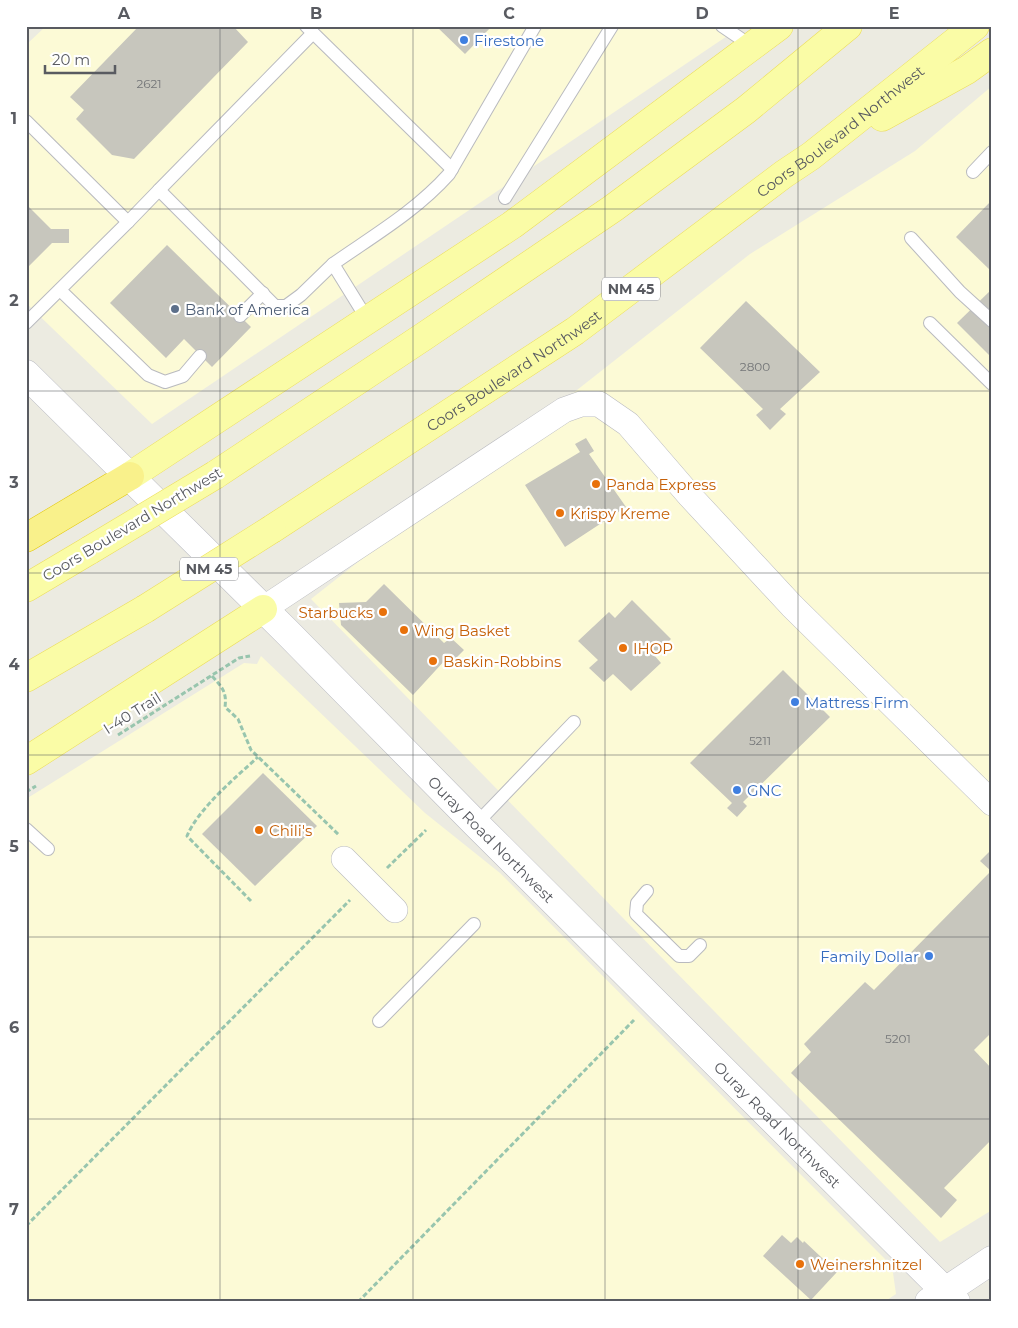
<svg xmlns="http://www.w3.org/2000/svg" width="1018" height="1328" font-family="Montserrat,sans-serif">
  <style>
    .commercial { fill: #fcfad6 }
    .building { fill: #c7c6bd }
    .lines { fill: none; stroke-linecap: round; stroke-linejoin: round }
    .lane-casing { stroke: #b9babf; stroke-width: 14 }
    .street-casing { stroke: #b9babf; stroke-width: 26 }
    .secondary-casing { stroke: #babbc2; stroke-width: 29 }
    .primary-casing { stroke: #ecdd5a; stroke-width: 29 }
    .highway-casing { stroke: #e4c808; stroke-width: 29 }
    .path { stroke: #98c5ae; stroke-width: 3; stroke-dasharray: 5 2.5; stroke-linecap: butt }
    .lane { stroke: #fff; stroke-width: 12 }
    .street { stroke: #fff; stroke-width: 25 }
    .secondary { stroke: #fff; stroke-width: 28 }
    .primary { stroke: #fafca6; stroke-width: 28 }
    .highway { stroke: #f9f18b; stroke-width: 28 }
    .primary-bridge-casing { stroke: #ecdd5a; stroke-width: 29; stroke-linecap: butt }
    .primary-bridge { stroke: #fafca6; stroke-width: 28 }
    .grid { fill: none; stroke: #595b61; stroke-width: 1; stroke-opacity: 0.55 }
    .shop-dot { fill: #3f7fe0; stroke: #fff; stroke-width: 2 }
    .service-dot { fill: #5c6f8a; stroke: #fff; stroke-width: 2 }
    .food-dot { fill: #e8710a; stroke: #fff; stroke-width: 2 }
    .labels { text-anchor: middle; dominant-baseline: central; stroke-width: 4.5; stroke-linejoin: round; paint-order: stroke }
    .number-label { font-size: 12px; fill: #747678 }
    .shield { fill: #fff; stroke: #8b8c90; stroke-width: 1 }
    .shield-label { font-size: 14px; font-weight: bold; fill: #595b61 }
    .shop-label { font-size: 15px; fill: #366cbe; stroke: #fff; text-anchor: start }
    .street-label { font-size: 15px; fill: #595b61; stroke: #fff }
    .service-label { font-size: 15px; fill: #4e5e75; stroke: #fff; text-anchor: start }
    .food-label { font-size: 15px; fill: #c56008; stroke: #fff; text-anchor: start }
    .neatline { fill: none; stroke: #595b61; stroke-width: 2 }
    .grid-label { font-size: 16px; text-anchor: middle; font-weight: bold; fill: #595b61 }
  </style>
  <rect width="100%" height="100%" fill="#ecebe1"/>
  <g class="commercial">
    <path d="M46,26H742L152,424L26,303V45Z"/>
    <path d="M992,86V1210L940,1242L311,599L750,254L915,151Z"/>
    <path d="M261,656L425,813L500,873L892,1266L896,1294L884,1302H26V799L244,663L257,664Z"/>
  </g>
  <g class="building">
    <path d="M139,26H233L248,42L134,159L112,155L76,119L84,110L70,97Z"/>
    <path d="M436,26H492L465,54Z"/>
    <path d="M992,200V272L956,237Z"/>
    <path d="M26,204L51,229H69V243H52L26,269Z"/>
    <path d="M167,245L251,327L212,367L184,339L166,358L110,303Z"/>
    <path d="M992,289V358L957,323Z"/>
    <path d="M746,301L820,372L780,409L786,414L770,430L756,415L763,409L700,348Z"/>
    <path d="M586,438L594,451L589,454L626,507L565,547L525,485L580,452L575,444Z"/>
    <path d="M384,584L444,643L451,638L464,650L451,663L446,659L413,695L341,625L339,603L366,602Z"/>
    <path d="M632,600L671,639L654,655L661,663L631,691L613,674L604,682L589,668L598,660L578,641L609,612L615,618Z"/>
    <path d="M783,670L830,717L743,802L747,806L737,817L727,808L732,803L690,763Z"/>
    <path d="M263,773L317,826L255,886L202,834Z"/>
    <path d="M992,849V1032L974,1050L992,1069V1139L944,1188L957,1200L941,1218L791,1073L811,1052L804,1044L865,982L874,990L991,871L980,861Z"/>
    <path d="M782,1235L791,1243L797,1237L803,1243L804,1241L837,1272L811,1300L763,1256Z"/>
  </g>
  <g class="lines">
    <defs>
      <g id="lane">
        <path d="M306,26L452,169"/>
        <path d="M722,26L753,47"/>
        <path d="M26,121L128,222L26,323"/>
        <path d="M973,172L992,152"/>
        <path d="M159,190L313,33"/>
        <path d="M505,198L612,26"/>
        <path d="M128,222L159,190L275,306H286L301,295L333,264"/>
        <path d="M911,238L960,292L992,321"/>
        <path d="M60,290L148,375L165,382L183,376L200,356"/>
        <path d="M240,316L263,293"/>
        <path d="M367,319L333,264C373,236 416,211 449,174L535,26"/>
        <path d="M930,323L992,384"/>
        <path d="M476,824L574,722"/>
        <path d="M26,829L48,849"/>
        <path d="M647,891L637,903L636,914L679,956H689L700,945"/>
        <path d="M379,1021L474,924"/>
      </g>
      <g id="street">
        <path d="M263,609L564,410L581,404H599L628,424L690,496L792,606L992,803"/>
        <path d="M344,859L395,910"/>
      </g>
      <g id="secondary">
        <path id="s1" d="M26,374L287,632L476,824L956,1302"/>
        <path d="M929,1302L992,1260"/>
      </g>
      <g id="primary">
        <path d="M882,117L967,70L992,52"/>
        <path d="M215,475L423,337L612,209L746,110L848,26"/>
        <path d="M130,476L512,225L779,26"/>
        <path id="s2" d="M272,529L575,331L784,174L811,156L975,26"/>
        <path d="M26,588L90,550"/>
        <path d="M26,678L145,609"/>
        <path d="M26,761L263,609"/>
      </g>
      <path id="highway" d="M26,538L130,476"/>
    </defs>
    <use href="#lane" class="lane-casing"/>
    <use href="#street" class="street-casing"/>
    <use href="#secondary" class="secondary-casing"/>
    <use href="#primary" class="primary-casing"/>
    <use href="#highway" class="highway-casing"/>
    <g class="path">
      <path d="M212,676C222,687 227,692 225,707L238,719L251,750L339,835"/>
      <path d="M118,735L239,658L250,656"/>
      <path d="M26,792L36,786"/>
      <path d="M387,868L426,830"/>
      <path d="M251,901L187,836C198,809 236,777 258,757"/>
      <path d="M26,1226L350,900"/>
      <path d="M358,1302L634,1020"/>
    </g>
    <use href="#lane" class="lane"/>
    <use href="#street" class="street"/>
    <use href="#secondary" class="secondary"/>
    <use href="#primary" class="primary"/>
    <use href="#highway" class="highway"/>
    <defs>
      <g id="primary-bridge">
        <path d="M90,550L215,475"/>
        <path d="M145,609L272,529"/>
      </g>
    </defs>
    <use href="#primary-bridge" class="primary-bridge-casing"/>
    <use href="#primary-bridge" class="primary-bridge"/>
  </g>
  <path class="grid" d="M220,26V1302M413,26V1302M605,26V1302M798,26V1302M26,209H992M26,391H992M26,573H992M26,755H992M26,937H992M26,1119H992"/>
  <g class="shop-dot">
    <circle cx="464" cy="40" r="5"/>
    <circle cx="795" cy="702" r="5"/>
    <circle cx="737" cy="790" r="5"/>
    <circle cx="929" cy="956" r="5"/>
  </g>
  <circle class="service-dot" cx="175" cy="309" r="5"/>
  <g class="food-dot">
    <circle cx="596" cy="484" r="5"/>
    <circle cx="560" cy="513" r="5"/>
    <circle cx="383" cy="612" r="5"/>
    <circle cx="404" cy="630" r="5"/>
    <circle cx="623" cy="648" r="5"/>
    <circle cx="433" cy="661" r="5"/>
    <circle cx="259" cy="830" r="5"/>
    <circle cx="800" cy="1264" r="5"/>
  </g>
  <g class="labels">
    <g class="number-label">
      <text x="149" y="83">2621</text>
      <text x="755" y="366">2800</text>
      <text x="760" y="740">5211</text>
      <text x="898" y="1038">5201</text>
    </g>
    <g class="shield">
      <rect x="602" y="277.5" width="58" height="23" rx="4"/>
      <rect x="180" y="557.5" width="58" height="23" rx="4"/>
    </g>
    <g class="shield-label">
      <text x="631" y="289">NM 45</text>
      <text x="209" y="569">NM 45</text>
    </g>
    <g class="shop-label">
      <text x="474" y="40">Firestone</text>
      <text x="805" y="702">Mattress Firm</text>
      <text x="747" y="790">GNC</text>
      <text x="919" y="956" text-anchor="end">Family Dollar</text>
    </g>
    <g class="street-label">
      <text stroke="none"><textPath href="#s2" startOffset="694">Coors Boulevard Northwest</textPath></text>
      <text stroke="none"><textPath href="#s2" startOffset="289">Coors Boulevard Northwest</textPath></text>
      <text transform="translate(132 524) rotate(-31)">Coors Boulevard Northwest</text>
      <text transform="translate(132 713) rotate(-32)">I-40 Trail</text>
      <text stroke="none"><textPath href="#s1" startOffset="658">Ouray Road Northwest</textPath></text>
      <text stroke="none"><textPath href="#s1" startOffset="1062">Ouray Road Northwest</textPath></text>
    </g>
    <g class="service-label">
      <text x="185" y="309">Bank of America</text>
    </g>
    <g class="food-label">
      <text x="606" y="484">Panda Express</text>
      <text x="570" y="513">Krispy Kreme</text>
      <text x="373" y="612" text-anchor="end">Starbucks</text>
      <text x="414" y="630">Wing Basket</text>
      <text x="633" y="648">IHOP</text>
      <text x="443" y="661">Baskin-Robbins</text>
      <text x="269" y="830">Chili's</text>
      <text x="810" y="1264">Weinershnitzel</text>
    </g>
  </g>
  <rect width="1018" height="1328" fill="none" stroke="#ffffff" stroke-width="55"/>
  <path d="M45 65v8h70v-8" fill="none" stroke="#595b61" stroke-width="2.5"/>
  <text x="52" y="65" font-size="15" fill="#595b61" stroke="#ffffff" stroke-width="4" paint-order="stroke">20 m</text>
  <rect x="28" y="28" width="962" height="1272" class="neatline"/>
  <g class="grid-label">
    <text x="124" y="19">A</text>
    <text x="316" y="19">B</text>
    <text x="509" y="19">C</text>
    <text x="702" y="19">D</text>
    <text x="894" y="19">E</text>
    <text x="14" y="124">1</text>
    <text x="14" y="306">2</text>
    <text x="14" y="488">3</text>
    <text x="14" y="670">4</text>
    <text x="14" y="852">5</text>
    <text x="14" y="1033">6</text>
    <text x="14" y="1215">7</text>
  </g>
</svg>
